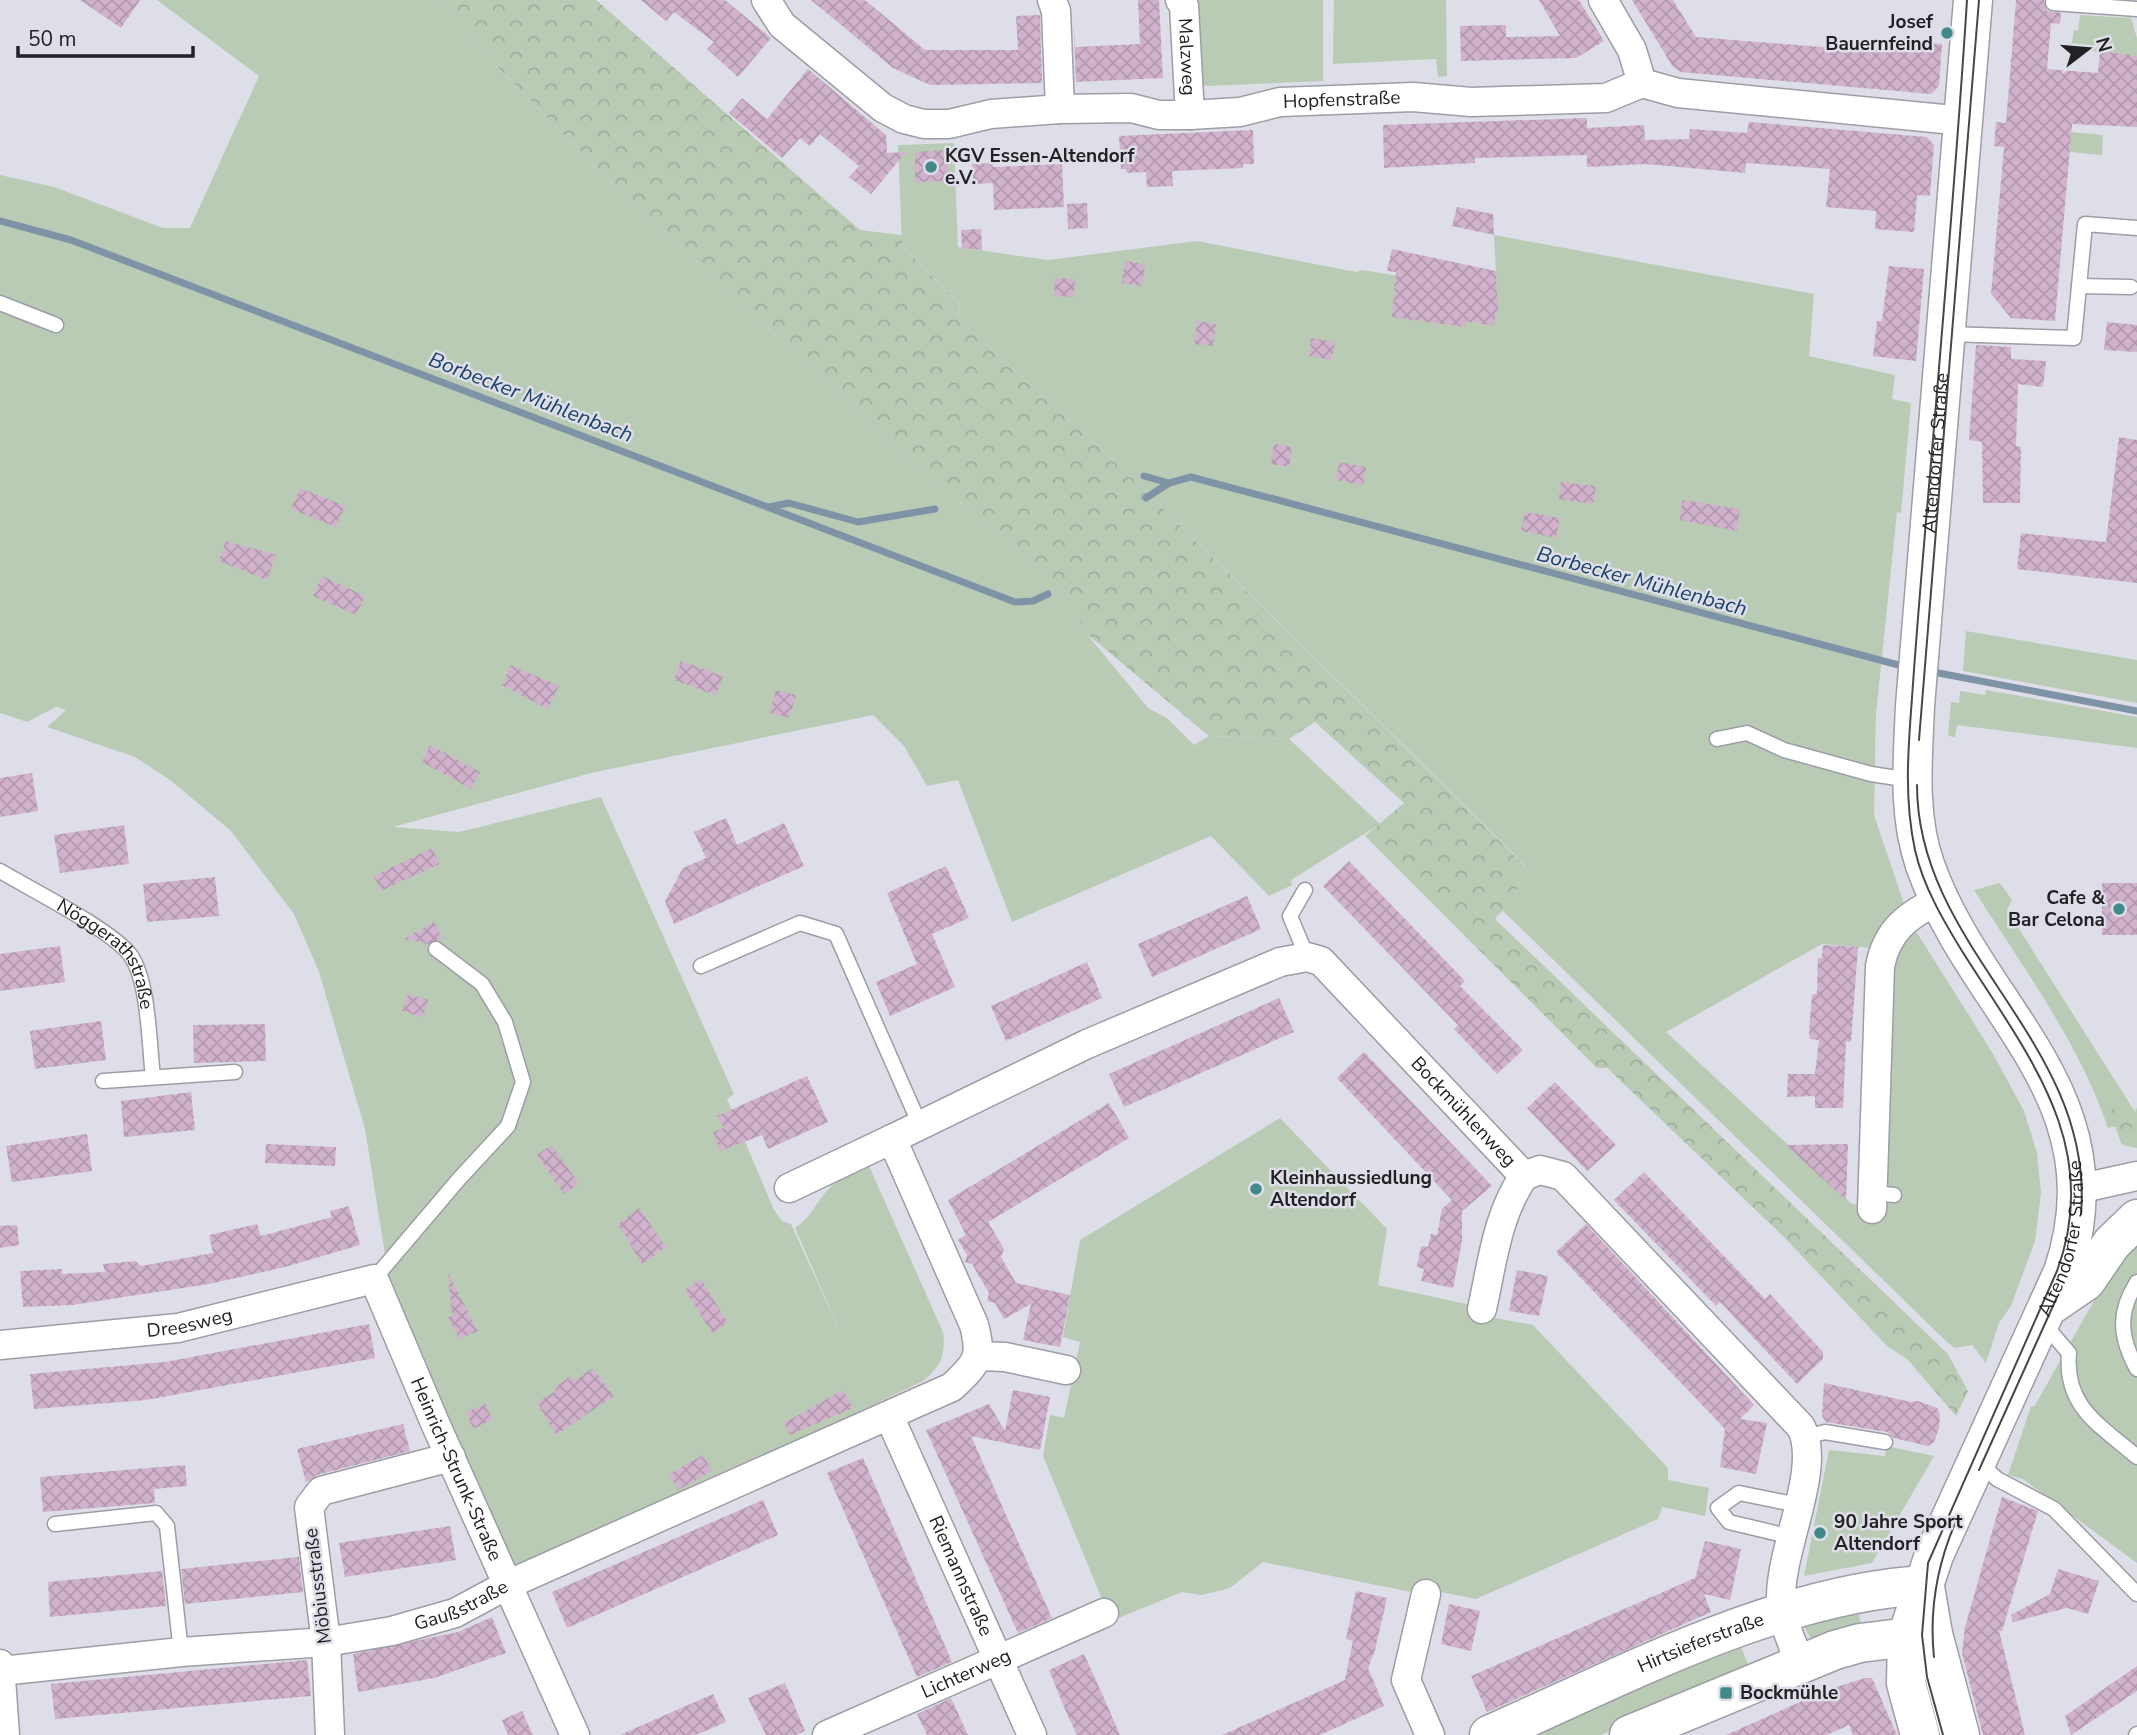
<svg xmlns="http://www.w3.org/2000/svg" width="2137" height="1735" font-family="'Nunito Sans',sans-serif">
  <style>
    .green { fill: #bacbb5 }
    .forest { fill: url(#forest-crowns) }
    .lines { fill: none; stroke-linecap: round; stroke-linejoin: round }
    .stream { stroke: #7f93a7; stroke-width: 7 }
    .building { fill: url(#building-cross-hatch) }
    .lane-casing { stroke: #9d9da6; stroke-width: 17 }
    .street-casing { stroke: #9d9da6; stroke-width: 31 }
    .secondary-casing { stroke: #9d9da6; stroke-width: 41 }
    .primary-casing { stroke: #9d9da6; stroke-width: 41 }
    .lane { stroke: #fff; stroke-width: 14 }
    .street { stroke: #fff; stroke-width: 28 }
    .secondary { stroke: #fff; stroke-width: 38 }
    .primary { stroke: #fff; stroke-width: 38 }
    .tram { stroke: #48484c; stroke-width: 2 }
    .poi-dot { fill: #428a89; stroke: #dedee8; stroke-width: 2.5 }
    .labels { text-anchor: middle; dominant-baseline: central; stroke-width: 5; stroke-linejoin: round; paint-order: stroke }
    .poi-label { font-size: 19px; font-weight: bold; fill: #222225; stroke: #dedee8; text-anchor: start }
    .street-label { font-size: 19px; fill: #222225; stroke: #dedee8 }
    .water-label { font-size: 21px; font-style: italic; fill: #194269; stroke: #dedee8 }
  </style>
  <defs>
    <pattern id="forest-crowns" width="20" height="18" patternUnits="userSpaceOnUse" patternTransform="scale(1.75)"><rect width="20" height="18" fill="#bacbb5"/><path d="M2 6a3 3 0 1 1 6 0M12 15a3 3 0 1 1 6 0" fill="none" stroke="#a0ae9c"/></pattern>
    <pattern id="building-cross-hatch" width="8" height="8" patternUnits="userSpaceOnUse" patternTransform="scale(1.75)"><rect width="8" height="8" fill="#d1b2cd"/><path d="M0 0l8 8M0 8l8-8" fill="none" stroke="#b399b0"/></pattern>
  </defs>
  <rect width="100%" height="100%" fill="#dedee8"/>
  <g class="green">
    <path d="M157,0H441L495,65L609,180L908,459L1065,590L1086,633L1148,708L1167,718L1194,745L1209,736L1289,739L1380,824L1291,880L1292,885L1269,896L1211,836L1012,922L958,780L927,786L904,746L873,715L591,773L393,827L459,832L601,797L734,1094L727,1099L774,1210L782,1221L791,1224L842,1336L795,1228C813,1217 817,1198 833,1185C842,1176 858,1172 869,1166L943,1332C946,1355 940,1369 921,1382L523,1572L515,1571L392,1298L365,1129L319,972L294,914L231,831L170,780L135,757L47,727L66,710L56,707L27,722L0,713V175L54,187L163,228H190L259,76Z"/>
    <path d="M1190,0H1323V81L1206,86L1198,82Z"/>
    <path d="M1334,0H1446L1447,76L1438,77L1436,59L1333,64Z"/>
    <path d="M2080,15L2131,18L2137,38V56L2071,49L2074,30L2078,31Z"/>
    <path d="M2071,132L2103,135L2102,155L2070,152Z"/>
    <path d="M954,143L958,247L1048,260L1197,241L1356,272L1362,270L1497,292L1494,235L1814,294L1809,356L1895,375L1892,399L1911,403L1901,513L1897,512L1876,714L1874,815L1904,904L1888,920L1871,948L1822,944L1666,1032L1852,1204L1884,1205L1894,953L1914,928L1992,1052L2024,1111L2037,1153L2041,1193L2035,1241L2011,1306L1999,1323L1986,1363L1972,1345L1955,1348L1948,1343L1502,910L1514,898L1525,865L1125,471L958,319L960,304L902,246L898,145Z"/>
    <path d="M1966,631L2137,660V703L1963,671Z"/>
    <path d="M1986,690L2137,717V748L1957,725L1955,737L1948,736L1951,702L1959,703L1960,691L1985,695Z"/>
    <path d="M2000,883L2012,900L2007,910L2135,1112L2137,1107V1148L2122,1145L2115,1126L2108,1128C2079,1042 2022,966 1974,890Z"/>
    <path d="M1280,1118L1387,1229L1378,1285L1476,1306L1490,1317L1533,1325L1668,1468V1480L1709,1488L1705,1516L1662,1507L1658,1519L1476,1599L1436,1591L1416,1593L1263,1562L1230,1588L1202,1595L1182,1592L1111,1621L1043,1456L1050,1415L1064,1418L1080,1342L1063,1337L1080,1240Z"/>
    <path d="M2137,1241V1563L2023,1479L2008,1475L2031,1406L2034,1407L2100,1290Z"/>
    <path d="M1886,1446L1934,1456L1872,1563L1804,1576L1829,1450L1885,1456Z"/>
    <path d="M1858,1610L1861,1624L1815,1638L1810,1637L1804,1626Z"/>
    <path d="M1737,1637L1750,1669L1601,1735H1517Z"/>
  </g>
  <g class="forest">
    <path d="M441,0H596L860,230L902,235V246L960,304L958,319L1125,471L1525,866L1514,898L1495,919L1948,1354L1968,1391L1956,1416L1907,1359L1887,1346L1784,1237L1607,1068H1597L1365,836L1404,803L1315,722L1289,739L1209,736L1086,633L1065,590L908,459L609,180L495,65Z"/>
    <path d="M2123,1106L2130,1107L2129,1112L2137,1113V1143L2133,1138L2128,1141L2122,1130H2118L2119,1126L2113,1127L2108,1110Z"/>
  </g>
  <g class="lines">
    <g class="stream">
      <path d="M0,221L71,240L1015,602L1033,601L1048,594"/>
      <path d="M1144,476L1169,483"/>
      <path d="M1146,498L1169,483L1191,477L1906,667"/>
      <path d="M769,507L789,503L858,522L935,509"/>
      <path d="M1928,671L2137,711"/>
    </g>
  </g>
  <g class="building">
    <path d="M80,0H140L121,28Z"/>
    <path d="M641,0H725L771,38L738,77L707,49L714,42L674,12L666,21Z"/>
    <path d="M811,0H865L925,50H1018L1016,16L1040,15L1042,83L930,85L893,68Z"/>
    <path d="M1138,0H1159L1163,78L1076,82L1073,14L1075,47L1140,44Z"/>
    <path d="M1539,0H1579L1604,41L1576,58L1461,61L1460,26L1506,25V37L1560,36Z"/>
    <path d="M1632,0H1673L1696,37L1884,52L1885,42L1894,40L1942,44L1939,86L1931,94L1681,72L1673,67Z"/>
    <path d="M2016,0H2044L2047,11L2061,13L2060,24L2051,23L2047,69L2098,73L2100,51L2137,56V127L2072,124L2055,321L2011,318L1991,294L2004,147L1994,146L1996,122L2006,123Z"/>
    <path d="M808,69L886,135L887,153L906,152L871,194L849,177L859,166L820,134L810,146L800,138L782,158L729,113L742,98L767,119Z"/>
    <path d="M1587,118V128L1644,125L1645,140L1689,139L1690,129L1747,133L1749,122L1927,137L1934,145L1930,196L1917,195L1914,232L1875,229L1876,211L1826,207L1830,169L1746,163L1745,173L1646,164L1587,167V155L1475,158V163L1384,168L1383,125Z"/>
    <path d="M1253,130L1254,164H1243V168L1172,171L1173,186L1147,187L1146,172L1127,173L1126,169H1121L1119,136Z"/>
    <path d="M947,150L948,181L915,182V152Z"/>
    <path d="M992,163L993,167L1062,164L1064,207L994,210L993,183L973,184L972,164Z"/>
    <path d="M1087,203L1088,228L1068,229L1067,204Z"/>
    <path d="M1457,207L1493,214L1494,235L1452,226Z"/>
    <path d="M981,229L982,250L962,248L961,230Z"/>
    <path d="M1392,249L1496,271L1498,312H1496L1494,326L1466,321L1465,327L1392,317L1396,272L1387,271Z"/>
    <path d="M1125,261L1145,264L1142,286L1122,283Z"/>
    <path d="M1889,266L1924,269L1916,361L1873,356L1877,321H1882Z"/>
    <path d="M1055,278L1075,279L1074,297L1054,296Z"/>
    <path d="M1197,321L1216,324L1213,346L1194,344Z"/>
    <path d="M2107,322L2137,325V352L2104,350Z"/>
    <path d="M1311,338L1335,342L1332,360L1309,356Z"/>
    <path d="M1976,345L2011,347V359L2046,361L2043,387L2018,384L2016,446L2021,447L2020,503H1983L1982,442L1969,440Z"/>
    <path d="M2119,437L2137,440V583L2017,569L2021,533L2106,542Z"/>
    <path d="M1274,444L1292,447L1289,467L1271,464Z"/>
    <path d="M1339,462L1366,467L1363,485L1336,480Z"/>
    <path d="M1561,482L1596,486L1593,504L1559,499Z"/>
    <path d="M300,488L345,506L336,527L291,509Z"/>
    <path d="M1682,500L1740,509L1737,531L1680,520Z"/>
    <path d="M1525,512L1560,518L1556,538L1521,531Z"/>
    <path d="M226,541L276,555L267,580L219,561Z"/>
    <path d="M322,576L365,596L356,615L313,596Z"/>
    <path d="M681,661L723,676L716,695L674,680Z"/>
    <path d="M511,665L559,686L548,709L502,685Z"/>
    <path d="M776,690L796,695L789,718L770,713Z"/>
    <path d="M430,745L480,772L471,789L422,762Z"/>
    <path d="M32,773L38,811L0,817V778Z"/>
    <path d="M726,818L737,845L784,823L804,866L674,924L665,901L683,868L706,858L694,832Z"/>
    <path d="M124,825L129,864L60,873L54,835Z"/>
    <path d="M432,848L439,864L381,891L374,876Z"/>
    <path d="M1349,861L1465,981L1460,986L1523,1050L1497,1074L1454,1029L1458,1025L1323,886Z"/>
    <path d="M946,866L969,918L932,934L955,987L890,1016L876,982L917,964L887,893Z"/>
    <path d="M215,877L219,916L147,922L143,884Z"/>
    <rect x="2102" y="883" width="35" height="52"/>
    <path d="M1247,896L1261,929L1152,977L1138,944Z"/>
    <path d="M434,922L442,938L439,940L428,944L404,939Z"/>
    <path d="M1823,945L1858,947L1851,1042L1846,1041L1843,1108H1815V1096L1787,1097L1788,1074H1815L1819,1040L1810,1039L1809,1033L1812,995L1817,993L1818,958H1822Z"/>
    <path d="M60,946L65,982L0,991V954Z"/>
    <path d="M1087,962L1102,998L1006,1041L991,1006Z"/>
    <path d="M408,994L428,1000L423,1017L402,1011Z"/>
    <path d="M1279,998L1294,1032L1124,1107L1109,1074Z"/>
    <path d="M101,1021L106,1060L35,1069L30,1031Z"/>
    <path d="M265,1024L266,1061L194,1063L193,1025Z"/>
    <path d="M1364,1052L1492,1186L1462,1211V1241L1453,1288L1421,1281L1424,1269L1417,1267L1421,1246L1428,1247L1431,1234L1437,1235L1442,1209L1452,1200L1337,1078Z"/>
    <path d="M807,1076L828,1122L768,1149L762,1135L720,1151L713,1132L724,1128L717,1116Z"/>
    <path d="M1555,1082L1616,1145L1587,1171L1527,1108Z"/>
    <path d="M191,1092L195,1130L124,1137L121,1101Z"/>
    <path d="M1109,1103L1129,1138L988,1222L1004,1249L1001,1257L1016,1283L1070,1295L1060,1347L1023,1340L1031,1304L1004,1319L995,1303L987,1301L989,1293L980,1278L972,1264L965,1262L967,1255L958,1240L966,1235L948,1200Z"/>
    <path d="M87,1134L92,1171L12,1182L6,1146Z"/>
    <path d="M266,1144L336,1147L335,1166L265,1163Z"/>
    <path d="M1848,1144L1846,1200L1786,1145Z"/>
    <path d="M552,1145L579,1184L564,1194L537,1155Z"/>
    <path d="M1644,1172L1765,1299L1770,1294L1823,1352V1359L1797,1384L1720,1302L1716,1306L1614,1200Z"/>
    <path d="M349,1206L360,1245L285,1267L209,1284L72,1305L23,1307L20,1271L62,1269V1274L105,1272L103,1264L135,1261L141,1266L213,1253L209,1235L257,1224L261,1236L332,1217L330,1211Z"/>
    <path d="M639,1208L666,1247L642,1264L618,1224Z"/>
    <path d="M1586,1224L1754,1405L1740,1419L1767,1423L1756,1474L1720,1467L1725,1429L1556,1252Z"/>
    <path d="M17,1225L19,1245L0,1248V1226Z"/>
    <path d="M1517,1270L1548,1276L1539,1316L1509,1311Z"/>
    <path d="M448,1273L478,1331L459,1339L448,1317L452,1316Z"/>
    <path d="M701,1279L728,1323L712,1333L685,1290Z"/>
    <path d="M369,1324L375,1358L146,1400L34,1409L30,1374L165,1362Z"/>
    <path d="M593,1368L614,1396L556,1435L537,1402L556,1391L554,1388L571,1376L574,1381Z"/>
    <path d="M1824,1383L1911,1402L1918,1401L1937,1408L1940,1414L1939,1428L1934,1442L1928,1446L1894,1438L1887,1432L1826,1422L1822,1416Z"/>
    <path d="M843,1390L853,1408L790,1435L784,1423Z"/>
    <path d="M1013,1390L1050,1397L1040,1450L971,1436L1052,1618L1018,1633L926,1430L989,1404L1005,1431Z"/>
    <path d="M486,1404L492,1420L473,1429L466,1412Z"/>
    <path d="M403,1424L410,1451L317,1475L306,1482L297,1449Z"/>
    <path d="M703,1455L712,1471L678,1490L669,1474Z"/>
    <path d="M863,1458L952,1662L917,1677L827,1473Z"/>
    <path d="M185,1465L187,1486L154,1489L155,1503L43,1512L40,1477Z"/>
    <path d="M2002,1497L2038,1511L2002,1631H1999L2025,1735H1983L1962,1653L1965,1627Z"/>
    <path d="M763,1500L778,1535L567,1628L552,1592Z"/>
    <path d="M450,1526L456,1560L345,1577L339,1543Z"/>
    <path d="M1705,1541L1741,1549L1730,1600L1704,1594L1711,1612L1487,1712L1471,1676L1695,1578Z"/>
    <path d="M299,1557L303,1592L185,1604L181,1569Z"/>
    <path d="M2058,1569L2099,1581L2088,1614L2067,1608L2013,1622L2011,1615L2050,1594Z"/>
    <path d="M162,1571L166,1606L50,1617L48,1582Z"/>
    <path d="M1356,1591L1387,1598L1375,1650L1368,1668L1384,1706L1320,1735H1222L1345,1680L1353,1641L1346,1639Z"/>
    <path d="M1449,1604L1480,1611L1471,1651L1441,1644Z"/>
    <path d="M492,1617L506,1653L434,1678L358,1692L353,1654L458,1632Z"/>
    <path d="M1084,1654L1104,1698L1120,1735H1077L1067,1714L1049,1670Z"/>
    <path d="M307,1660L311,1696L55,1719L51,1684Z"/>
    <path d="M2137,1666V1691L2071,1735L2065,1716Z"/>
    <path d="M1865,1678H1872L1897,1735H1853L1849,1725L1827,1735H1726L1827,1690Z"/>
    <path d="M785,1683L805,1731L796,1735H766L748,1698Z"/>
    <path d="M713,1694L726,1722L696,1735H620Z"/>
    <path d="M951,1698L968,1735H927L917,1714Z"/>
    <path d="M522,1711L533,1735H508L502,1720Z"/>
  </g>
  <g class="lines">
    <defs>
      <g id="lane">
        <path d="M2053,3L2137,9"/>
        <path d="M2079,286L2131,287"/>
        <path d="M0,303L56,325"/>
        <path d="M1947,334L2074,338L2085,224L2137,228"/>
        <path d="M1717,739L1747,733L1784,750L1871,774L1910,780"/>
        <path id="s1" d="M0,871C30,889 114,931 131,956C149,983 149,1044 153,1077"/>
        <path d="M1305,890L1290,916L1307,957"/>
        <path d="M701,966L800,923L836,934L920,1125"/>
        <path d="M103,1081L235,1072"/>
        <path d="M1872,1193L1894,1195"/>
        <path d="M374,1279L459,1179L508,1126L523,1082L505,1022L482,984L436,949"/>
        <path d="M2137,1282C2117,1313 2120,1338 2137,1369"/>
        <path d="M2044,1324L2069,1353C2064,1407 2100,1425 2137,1457"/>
        <path d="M1806,1437L1825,1432L1885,1442"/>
        <path d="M1978,1461L1997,1479L2054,1509L2137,1594"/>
        <path d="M55,1524L156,1513L167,1526L181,1652"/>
        <path d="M1792,1537L1729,1522L1718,1508L1739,1493L1798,1505"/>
        <path d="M2136,1735L2137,1734"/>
      </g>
      <g id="street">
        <path id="s2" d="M766,0L782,25L883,108L904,119L924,124H949L991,114L1060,109L1131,108L1159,115H1190L1240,112L1280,102L1413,97L1471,102L1606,98L1642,83L1678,93L1964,121"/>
        <path d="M1052,0L1056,11L1060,109"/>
        <path id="s3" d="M1180,0L1184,6L1190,115"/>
        <path d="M1603,0L1632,50L1642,83"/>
        <path id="s4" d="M892,1139L1087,1044L1280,962L1307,957L1321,961L1524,1176L1540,1170L1563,1176L1801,1427C1824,1472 1773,1559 1782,1612C1785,1628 1794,1647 1800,1663"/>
        <path d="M2078,1189L2137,1176"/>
        <path d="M1872,1209L1880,966C1887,931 1907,915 1939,900"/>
        <path d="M1482,1309C1492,1264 1497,1215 1524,1176"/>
        <path id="s5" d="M0,1345L178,1328L374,1279L435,1423L575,1735"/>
        <path d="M979,1356L1005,1357L1066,1370"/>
        <path id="s6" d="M890,1418L1032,1735"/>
        <path d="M1426,1594L1406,1680L1430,1735"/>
        <path d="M0,1664L5,1735"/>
        <path id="s7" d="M1,1671L181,1652L326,1642L392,1631L455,1613L507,1585L952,1387C976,1364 983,1359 974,1325L892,1139L789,1188"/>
        <path d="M330,1735L326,1642L309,1507L321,1491L451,1457"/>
        <path id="s8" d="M827,1735L1104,1613"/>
      </g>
      <g id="secondary">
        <path id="s9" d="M1489,1735C1623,1676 1778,1593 1925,1585"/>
        <path d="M1629,1735L1835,1650L1860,1643L1933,1634"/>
      </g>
      <g id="primary">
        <path d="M2048,1307L2086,1281L2112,1243L2137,1219"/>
        <path d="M1925,1587L1933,1634L1960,1735"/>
        <path id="s10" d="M1920,1735L1906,1683L1907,1637L1934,1555L2063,1272C2122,1095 1977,1012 1925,865C1907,813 1913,759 1915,706L1973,0"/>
      </g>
    </defs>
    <use href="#lane" class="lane-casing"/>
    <use href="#street" class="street-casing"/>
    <use href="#secondary" class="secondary-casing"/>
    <use href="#primary" class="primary-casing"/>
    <use href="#lane" class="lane"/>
    <use href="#street" class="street"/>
    <use href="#secondary" class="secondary"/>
    <use href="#primary" class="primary"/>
    <g class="tram">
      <path d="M1919,740L1979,0"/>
      <path d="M1917,785C1917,951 2095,1041 2081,1214"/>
      <path d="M1979,1470L2057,1297"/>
      <path d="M1934,1657C1929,1610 1937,1565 1956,1521"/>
      <path d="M1943,1735L1927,1677L1922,1635L1928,1563L2057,1271C2104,1144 2026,1053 1962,951C1943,920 1923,886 1915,850C1904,799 1908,750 1912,698C1916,639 1921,580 1926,521C1941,347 1956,174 1967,0"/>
    </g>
  </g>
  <g class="poi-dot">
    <circle cx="1947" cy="33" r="7"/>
    <circle cx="931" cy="167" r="7"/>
    <circle cx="2119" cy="909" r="7"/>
    <circle cx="1256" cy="1189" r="7"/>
    <circle cx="1820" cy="1533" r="7"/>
    <rect x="1719" y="1686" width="14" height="14" rx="3.5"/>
  </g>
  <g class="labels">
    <g class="poi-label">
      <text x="1933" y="22" text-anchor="end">Josef<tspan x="1933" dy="22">Bauernfeind</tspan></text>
      <text x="945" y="156">KGV Essen-Altendorf<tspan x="945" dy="22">e.V.</tspan></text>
      <text x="2105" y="898" text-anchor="end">Cafe &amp;<tspan x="2105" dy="22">Bar Celona</tspan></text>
      <text x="1270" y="1178">Kleinhaussiedlung<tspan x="1270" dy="22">Altendorf</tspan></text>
      <text x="1834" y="1522">90 Jahre Sport<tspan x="1834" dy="22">Altendorf</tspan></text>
      <text x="1740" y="1693">Bockmühle</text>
    </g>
    <g class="street-label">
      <text stroke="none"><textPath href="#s3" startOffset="58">Malzweg</textPath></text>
      <text stroke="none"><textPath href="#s2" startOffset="626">Hopfenstraße</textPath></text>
      <text stroke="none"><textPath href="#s10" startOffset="1358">Altendorfer Straße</textPath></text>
      <text stroke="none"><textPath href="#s1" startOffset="140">Nöggerathstraße</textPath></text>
      <text stroke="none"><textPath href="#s4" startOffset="676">Bockmühlenweg</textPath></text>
      <text stroke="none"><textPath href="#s10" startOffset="530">Altendorfer Straße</textPath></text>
      <text stroke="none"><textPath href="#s5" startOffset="191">Dreesweg</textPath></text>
      <text stroke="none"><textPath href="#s5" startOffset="588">Heinrich-Strunk-Straße</textPath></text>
      <text stroke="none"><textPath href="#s6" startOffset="173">Riemannstraße</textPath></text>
      <text transform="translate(318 1586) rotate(-97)">Möbiusstraße</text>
      <text stroke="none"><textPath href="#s7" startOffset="467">Gaußstraße</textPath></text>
      <text stroke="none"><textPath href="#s9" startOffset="231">Hirtsieferstraße</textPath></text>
      <text stroke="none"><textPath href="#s8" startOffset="152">Lichterweg</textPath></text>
    </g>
    <g class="water-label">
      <text transform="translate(531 397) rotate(21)">Borbecker Mühlenbach</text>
      <text transform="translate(1642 581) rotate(15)">Borbecker Mühlenbach</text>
    </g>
  </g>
  <g transform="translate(2088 49) rotate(74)" stroke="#dedee8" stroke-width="5" paint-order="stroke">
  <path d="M0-5L12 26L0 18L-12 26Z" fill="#222225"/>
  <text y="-10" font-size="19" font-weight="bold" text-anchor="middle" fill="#222225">N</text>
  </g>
  <path d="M18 46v10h175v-10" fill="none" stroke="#222225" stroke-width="3.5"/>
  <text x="28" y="46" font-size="21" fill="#222225" stroke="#dedee8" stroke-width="5" paint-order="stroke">50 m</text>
</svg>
